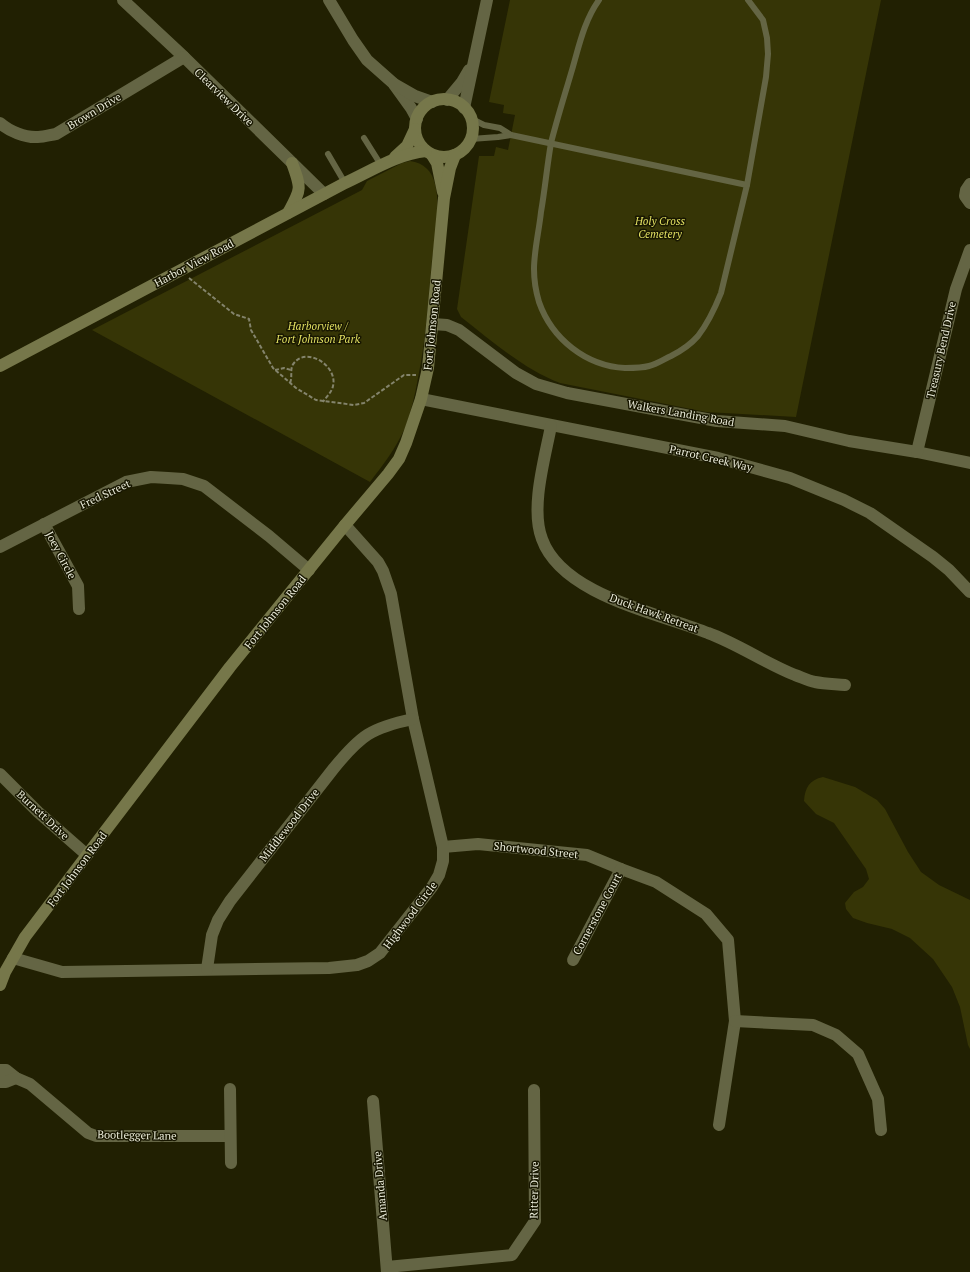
<svg xmlns="http://www.w3.org/2000/svg" width="970" height="1272" font-family="'PT Serif',serif">
  <style>
    .green { fill: #363506 }
    .lines { fill: none; stroke-linecap: round; stroke-linejoin: round }
    .path { stroke: #84846c; stroke-width: 2; stroke-dasharray: 4 2; stroke-linecap: butt }
    .service { stroke: #646544; stroke-width: 6 }
    .minor { stroke: #646544; stroke-width: 12 }
    .tertiary { stroke: #646544; stroke-width: 12 }
    .secondary { stroke: #76774a; stroke-width: 12 }
    .labels { text-anchor: middle; dominant-baseline: central; stroke-width: 3; stroke-linejoin: round; paint-order: stroke }
    .street-label { font-size: 11px; fill: #e9ead8; stroke: #181700 }
    .park-label { font-size: 11px; font-style: italic; fill: #e1df61; stroke: #181700 }
  </style>
  <rect width="100%" height="100%" fill="#212002"/>
  <g class="green">
    <path d="M510,0H881L796,417L706,412L560,383C523,369 492,341 461,317L457,309L479,156H494L496,147L508,150L515,115L503,113L504,105L489,102Z"/>
    <path d="M410,161C424,163 432,171 435,184C441,208 435,236 432,260C428,300 426,339 418,378C415,395 411,412 405,428C396,448 383,465 370,482L92,330L362,190L367,181L402,163Z"/>
    <path d="M823,777L855,787L877,800L885,809L908,852L921,872L939,885L970,900V1049L968,1045L960,1007L952,987L933,959L910,938L892,929L867,923L853,918L846,909L845,903L854,892L863,887L869,879L866,869L834,823L816,814L804,801C805,788 809,780 823,777Z"/>
  </g>
  <g class="lines">
    <g class="path">
      <path d="M189,278L234,314L249,319L251,330L273,368L296,388L316,400L354,405L364,403L404,375H416"/>
      <path d="M275,370L284,368L291,370"/>
      <path d="M290,383C293,376 289,369 294,363C308,346 338,367 333,386C332,392 326,397 323,402"/>
    </g>
    <g class="service">
      <path d="M599,0C584,21 579,46 572,70C565,94 557,119 551,143C547,166 545,189 541,212C539,231 534,251 534,269C534,280 536,292 539,302C552,339 586,366 625,368C633,368 642,368 649,366C657,364 664,359 671,356C681,351 691,344 698,336C708,323 715,308 721,293L747,185L766,77L768,54L767,38L763,20L748,0"/>
      <path d="M472,119L484,125L500,128L511,135L747,185"/>
      <path d="M364,138L381,165"/>
      <path d="M471,139L498,137L511,135"/>
      <path d="M328,154L345,183"/>
    </g>
    <g class="minor">
      <path d="M123,0L184,57L324,194"/>
      <path d="M329,0L353,40L367,60L393,83L411,108L417,119"/>
      <path d="M394,84L415,96L432,102"/>
      <path d="M0,123C9,131 25,138 38,137C44,137 50,135 56,134L184,57"/>
      <path d="M970,184L966,190L965,196L970,203"/>
      <path d="M433,324L447,325L459,330L516,373L536,384L567,393L717,421L785,426L849,441L917,452L970,463"/>
      <path d="M421,399L718,458L790,478L844,500L870,513L933,557L949,570L970,592"/>
      <path d="M551,426C545,458 530,508 542,539C562,595 658,613 708,633C738,644 765,663 795,675C801,677 808,681 815,682C825,684 835,684 845,685"/>
      <path d="M917,452L956,289L970,250"/>
      <path d="M44,524L78,586L79,609"/>
      <path d="M0,547L126,482L151,477L168,478L183,479L204,486L269,536L309,570"/>
      <path d="M0,774L38,812L87,855"/>
      <path d="M443,847L478,844L587,855L621,869L656,882L706,914L728,940L735,1021L719,1125"/>
      <path d="M13,958L62,972L329,968L357,965L368,961L380,953L432,887L439,875L443,861V847L413,719L391,594L383,571L378,562L345,525"/>
      <path d="M573,960L621,869"/>
      <path d="M207,969L212,935L218,920L230,901L334,768C361,735 371,728 413,719"/>
      <path d="M735,1021L813,1025L836,1035L858,1054L878,1099L881,1130"/>
      <path d="M0,1070H6L16,1078L30,1084L88,1133L96,1136H230"/>
      <path d="M0,1082H6L16,1078"/>
      <path d="M230,1089L231,1163"/>
      <path d="M373,1101L387,1272"/>
      <path d="M387,1267L512,1255L535,1221L534,1090"/>
    </g>
    <g class="tertiary">
      <path d="M447,100L462,82L469,70"/>
      <path d="M464,108L487,0"/>
    </g>
    <g class="secondary">
      <circle cx="444" cy="128" r="29"/>
      <path d="M432,155L437,163L443,192"/>
      <path d="M395,157L407,146L415,129"/>
      <path d="M288,213C301,189 302,190 292,163"/>
      <path d="M0,366L345,183C371,171 397,154 426,151"/>
      <path d="M0,985L5,972L25,937L87,855L230,667L345,525L388,474L399,459L406,443L421,399L428,368L444,198L450,168L455,155"/>
    </g>
  </g>
  <g class="labels">
    <g class="street-label">
      <text transform="translate(224 97) rotate(44)">Clearview Drive</text>
      <text transform="translate(94 111) rotate(-31)">Brown Drive</text>
      <text transform="translate(194 263) rotate(-28)">Harbor View Road</text>
      <text transform="translate(432 325) rotate(-84)">Fort Johnson Road</text>
      <text transform="translate(941 350) rotate(-77)">Treasury Bend Drive</text>
      <text transform="translate(681 413) rotate(10)">Walkers Landing Road</text>
      <text transform="translate(711 458) rotate(13)">Parrot Creek Way</text>
      <text transform="translate(105 494) rotate(-25)">Fred Street</text>
      <text transform="translate(61 555) rotate(62)">Joey Circle</text>
      <text transform="translate(275 612) rotate(-51)">Fort Johnson Road</text>
      <text transform="translate(654 613) rotate(20)">Duck Hawk Retreat</text>
      <text transform="translate(43 815) rotate(43)">Burnett Drive</text>
      <text transform="translate(289 825) rotate(-52)">Middlewood Drive</text>
      <text transform="translate(536 850) rotate(6)">Shortwood Street</text>
      <text transform="translate(77 869) rotate(-53)">Fort Johnson Road</text>
      <text transform="translate(597 914) rotate(-62)">Cornerstone Court</text>
      <text transform="translate(410 915) rotate(-53)">Highwood Circle</text>
      <text transform="translate(137 1135) rotate(1)">Bootlegger Lane</text>
      <text transform="translate(380 1186) rotate(-95)">Amanda Drive</text>
      <text transform="translate(534 1190) rotate(-89)">Ritter Drive</text>
    </g>
    <g class="park-label">
      <text x="660" y="221">Holy Cross<tspan x="660" dy="13">Cemetery</tspan></text>
      <text x="318" y="326">Harborview /<tspan x="318" dy="13">Fort Johnson Park</tspan></text>
    </g>
  </g>
</svg>
